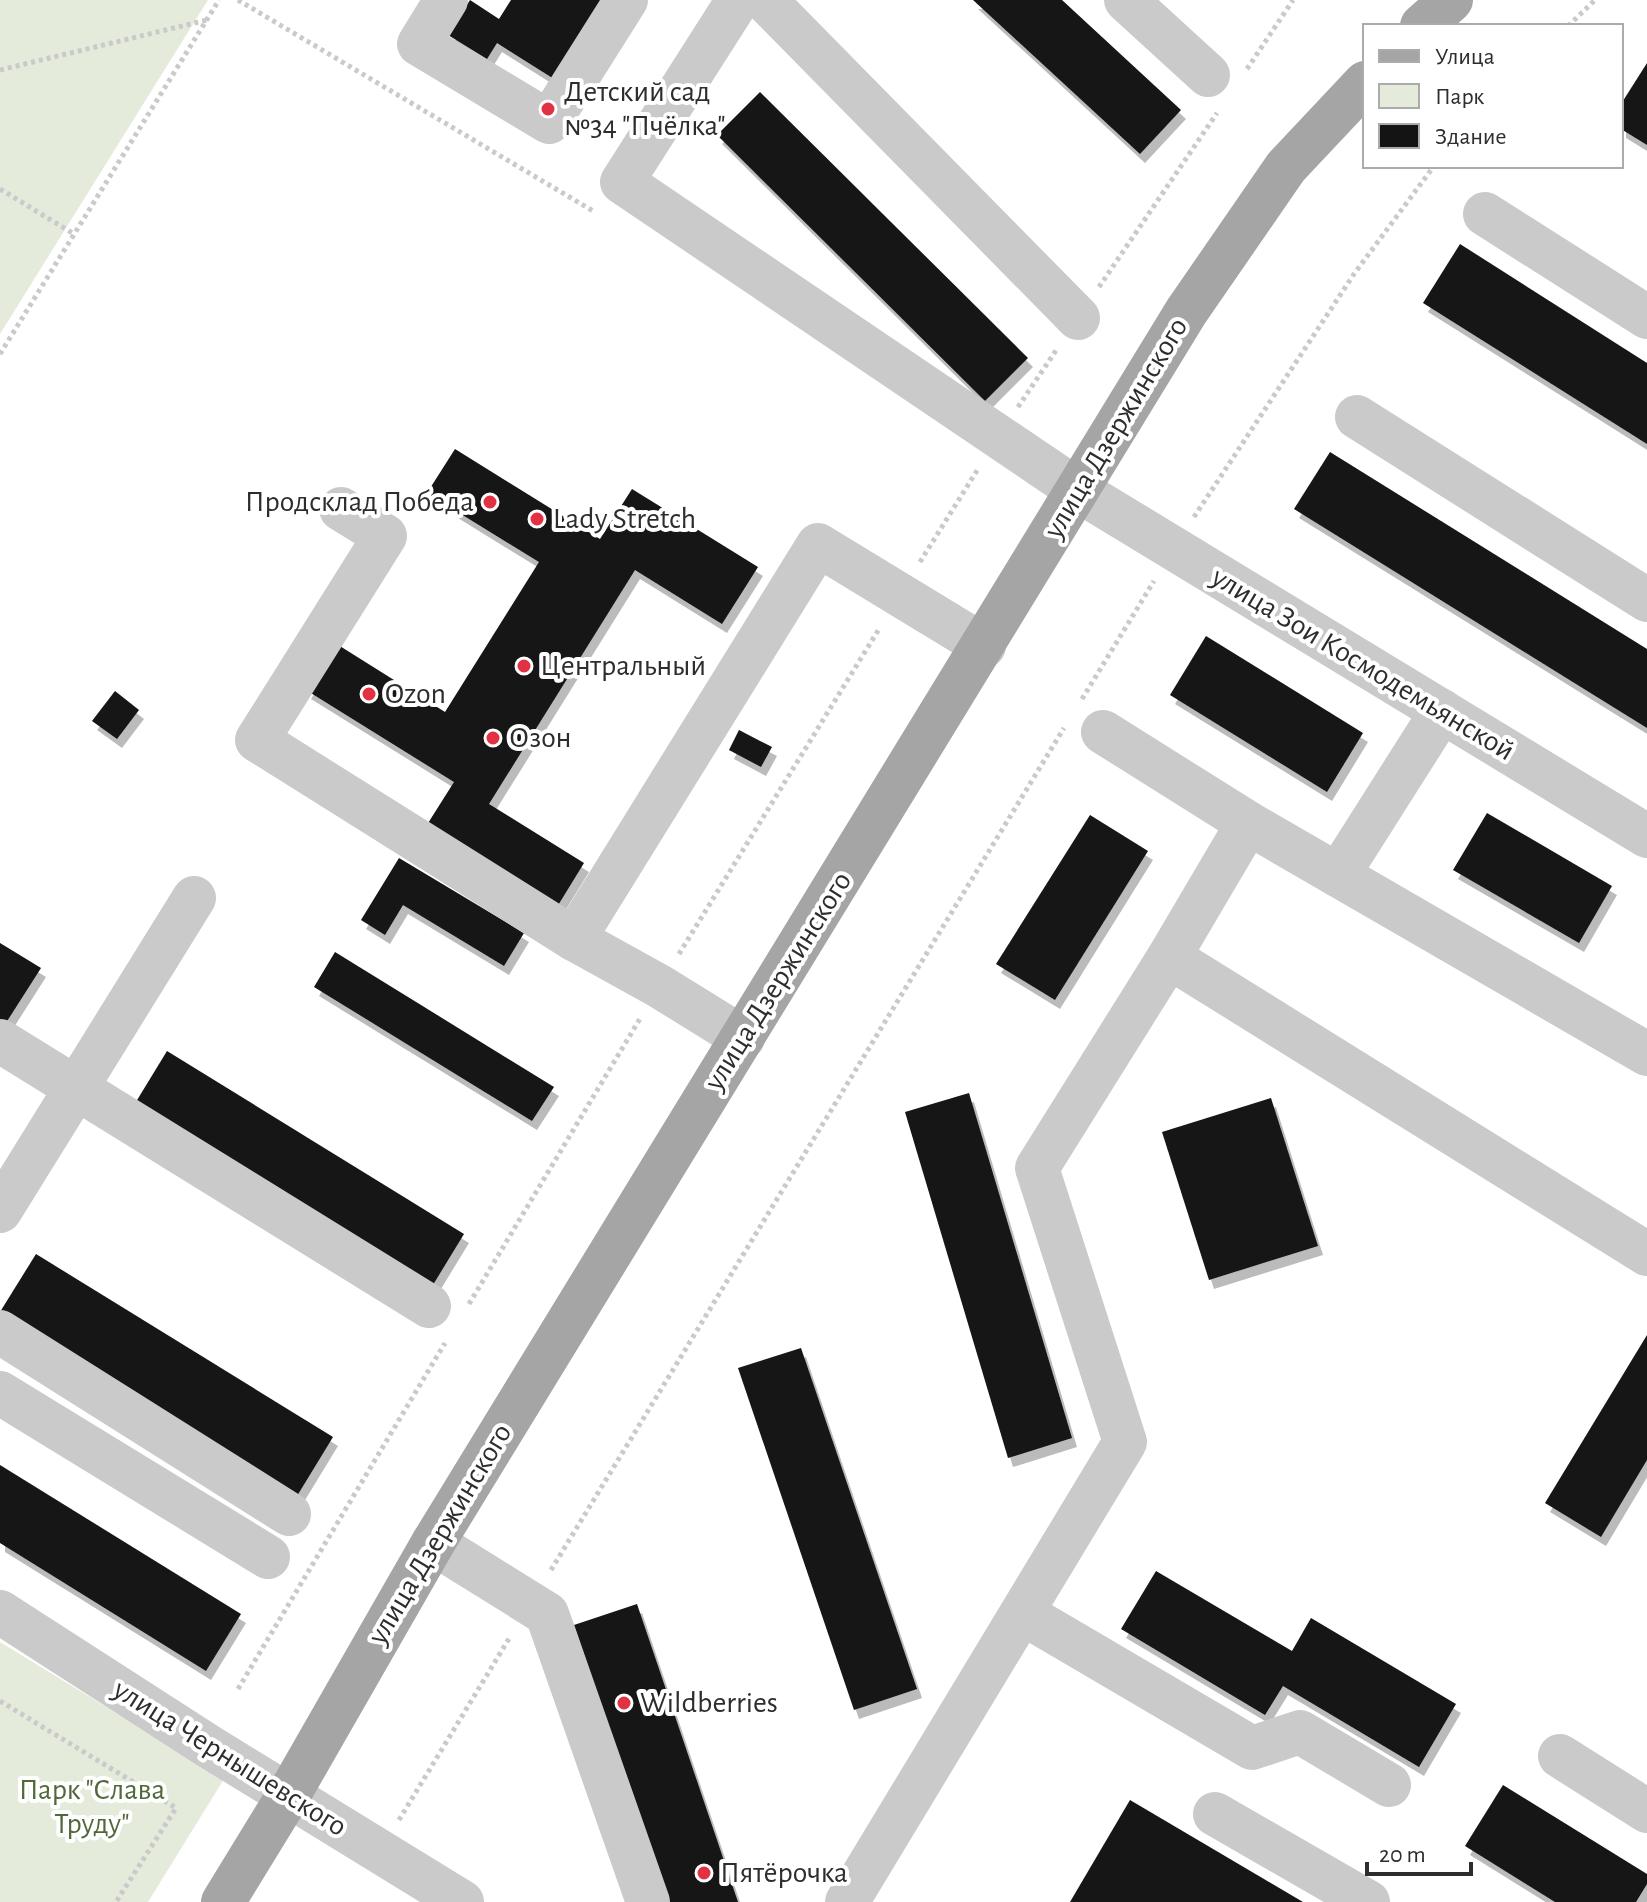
<svg xmlns="http://www.w3.org/2000/svg" width="1647" height="1902" font-family="'Alegreya Sans',sans-serif">
  <style>
    .green { fill: #e4ebdb }
    .building { fill: #141414; filter: url(#shadow) }
    .lines { fill: none; stroke-linecap: round; stroke-linejoin: round }
    .path { stroke: #cacaca; stroke-width: 5; stroke-dasharray: 4 4; stroke-linecap: butt }
    .minor { stroke: #cacaca; stroke-width: 44 }
    .major { stroke: #a5a5a5; stroke-width: 44 }
    .poi-dot { fill: #e23142; stroke: #fff; stroke-width: 3 }
    .labels { text-anchor: middle; dominant-baseline: central; stroke-width: 8; stroke-linejoin: round; paint-order: stroke }
    .poi-label { font-size: 30px; fill: #2d2d2d; stroke: #fff; text-anchor: start }
    .street-label { font-size: 30px; fill: #2d2d2d; stroke: #fff }
    .park-label { font-size: 30px; fill: #51683b; stroke: #fff }
  </style>
  <defs>
    <filter id="shadow"><feDropShadow dx="5" dy="9" stdDeviation="0" flood-color="#0004"/></filter>
  </defs>
  <rect width="100%" height="100%" fill="#fff"/>
  <g class="green">
    <path d="M0,0H208L0,334Z"/>
    <path d="M0,1642L224,1779L148,1902H0Z"/>
  </g>
  <g class="building">
    <path d="M470,0L499,19L511,0H616L562,84L497,43L487,59L448,35Z"/>
    <path d="M973,0H1062L1181,110L1140,154Z"/>
    <path d="M1647,63V145L1621,129V104Z"/>
    <path d="M760,92L1028,358L985,401L717,135Z"/>
    <path d="M1460,244L1647,363V444L1423,303Z"/>
    <path d="M455,449L600,539L632,489L758,567L722,624L635,570L489,804L584,863L549,920L418,839L454,782L306,690L335,643L445,712L539,562L427,493Z"/>
    <path d="M1330,452L1647,649V728L1294,509Z"/>
    <path d="M1206,636L1363,733L1327,792L1170,695Z"/>
    <path d="M115,691L139,710L117,739L92,721Z"/>
    <path d="M739,730L772,747L761,767L729,750Z"/>
    <path d="M1487,813L1612,886L1579,943L1453,870Z"/>
    <path d="M1090,815L1148,851L1055,1000L996,964Z"/>
    <path d="M399,858L524,933L504,966L403,905L385,935L361,920Z"/>
    <path d="M0,943L41,968L4,1026L0,1024Z"/>
    <path d="M335,952L554,1087L532,1121L314,987Z"/>
    <path d="M167,1051L464,1234L428,1293L131,1110Z"/>
    <path d="M969,1093L1072,1438L1008,1458L905,1112Z"/>
    <path d="M1271,1098L1318,1246L1209,1280L1162,1132Z"/>
    <path d="M36,1254L333,1437L297,1496L0,1312Z"/>
    <path d="M1647,1335V1460L1601,1537L1545,1503Z"/>
    <path d="M801,1348L917,1689L854,1710L738,1368Z"/>
    <path d="M0,1465L241,1614L206,1671L0,1543Z"/>
    <path d="M1156,1571L1292,1651L1311,1618L1456,1704L1419,1767L1283,1686L1265,1715L1121,1629Z"/>
    <path d="M637,1604L738,1902H668L574,1625Z"/>
    <path d="M1503,1785L1647,1874V1884L1636,1902H1555L1465,1846Z"/>
    <path d="M1130,1800L1303,1902H1070Z"/>
  </g>
  <g class="lines">
    <g class="path">
      <path d="M238,0L593,211"/>
      <path d="M1568,26L1595,0"/>
      <path d="M1247,69L1293,0"/>
      <path d="M0,70L207,20"/>
      <path d="M0,189L74,234"/>
      <path d="M1099,287L1217,113"/>
      <path d="M0,354L219,0"/>
      <path d="M1018,407L1057,349"/>
      <path d="M1194,517L1354,274L1434,166"/>
      <path d="M920,562L978,469"/>
      <path d="M1082,699L1154,581"/>
      <path d="M679,954L879,629"/>
      <path d="M469,1304L641,1017"/>
      <path d="M551,1570L1064,728"/>
      <path d="M238,1689L445,1343"/>
      <path d="M0,1701L176,1808L116,1902"/>
      <path d="M399,1820L510,1637"/>
    </g>
    <g class="minor">
      <path d="M446,0L419,44L549,122L626,0"/>
      <path d="M738,0L622,182L1079,491L1647,836"/>
      <path d="M765,0L1078,318"/>
      <path d="M1126,0L1208,75"/>
      <path d="M1485,214L1647,317"/>
      <path d="M1357,417L1647,600"/>
      <path d="M341,509L385,536L257,740L574,939L659,986L743,1038"/>
      <path d="M1103,732L1248,823"/>
      <path d="M1338,875L1442,711"/>
      <path d="M574,939L818,545L984,646"/>
      <path d="M1169,957L1647,1254"/>
      <path d="M0,1041L429,1306"/>
      <path d="M0,1211L194,898"/>
      <path d="M0,1332L289,1514"/>
      <path d="M0,1393L268,1557"/>
      <path d="M433,1543L547,1614L648,1902"/>
      <path d="M0,1612L208,1746L462,1902"/>
      <path d="M1022,1613L1252,1748L1300,1732L1389,1785"/>
      <path d="M1560,1756L1647,1811"/>
      <path d="M1215,1814L1368,1902"/>
      <path d="M847,1902L1125,1442L1037,1168L1169,957L1248,823L1647,1054"/>
    </g>
    <g class="major">
      <path d="M1422,26L1451,0"/>
      <path d="M223,1902L288,1796L433,1543L1186,312L1286,167L1365,83"/>
    </g>
  </g>
  <g class="poi-dot">
    <circle cx="548" cy="109" r="8"/>
    <circle cx="490" cy="502" r="8"/>
    <circle cx="537" cy="519" r="8"/>
    <circle cx="524" cy="666" r="8"/>
    <circle cx="369" cy="694" r="8"/>
    <circle cx="493" cy="738" r="8"/>
    <circle cx="624" cy="1703" r="8"/>
    <circle cx="704" cy="1873" r="8"/>
  </g>
  <g class="labels">
    <g class="poi-label">
      <text x="564" y="92">Детский сад<tspan x="564" dy="34">№34 "Пчёлка"</tspan></text>
      <text x="474" y="502" text-anchor="end">Продсклад Победа</text>
      <text x="553" y="519">Lady Stretch</text>
      <text x="540" y="666">Центральный</text>
      <text x="385" y="694">Ozon</text>
      <text x="509" y="738">Озон</text>
      <text x="640" y="1703">Wildberries</text>
      <text x="720" y="1873">Пятёрочка</text>
    </g>
    <g class="street-label">
      <text transform="translate(1116 428) rotate(-59)">улица Дзержинского</text>
      <text transform="translate(1363 664) rotate(31)">улица Зои Космодемьянской</text>
      <text transform="translate(778 981) rotate(-58)">улица Дзержинского</text>
      <text transform="translate(440 1534) rotate(-59)">улица Дзержинского</text>
      <text transform="translate(230 1758) rotate(32)">улица Чернышевского</text>
    </g>
    <g class="park-label">
      <text x="92" y="1790">Парк "Слава<tspan x="92" dy="34">Труду"</tspan></text>
    </g>
  </g>
  <rect x="1363" y="24" width="260" height="144" fill="#ffffff" stroke="#ababab" stroke-width="2"/>
  <rect x="1379" y="50" width="40" height="12" fill="#a5a5a5" stroke="#ababab" stroke-width="2"/>
  <text x="1435" y="64" font-size="24" fill="#2d2d2d">Улица</text>
  <rect x="1379" y="84" width="40" height="24" fill="#e4ebdb" stroke="#ababab" stroke-width="2"/>
  <text x="1435" y="104" font-size="24" fill="#2d2d2d">Парк</text>
  <rect x="1379" y="124" width="40" height="24" fill="#141414" stroke="#ababab" stroke-width="2"/>
  <text x="1435" y="144" font-size="24" fill="#2d2d2d">Здание</text>
  <path d="M1367 1862v12h104v-12" fill="none" stroke="#2d2d2d" stroke-width="4"/>
  <text x="1379" y="1862" font-size="24" fill="#2d2d2d" stroke="#ffffff" stroke-width="6" paint-order="stroke">20 m</text>
</svg>
